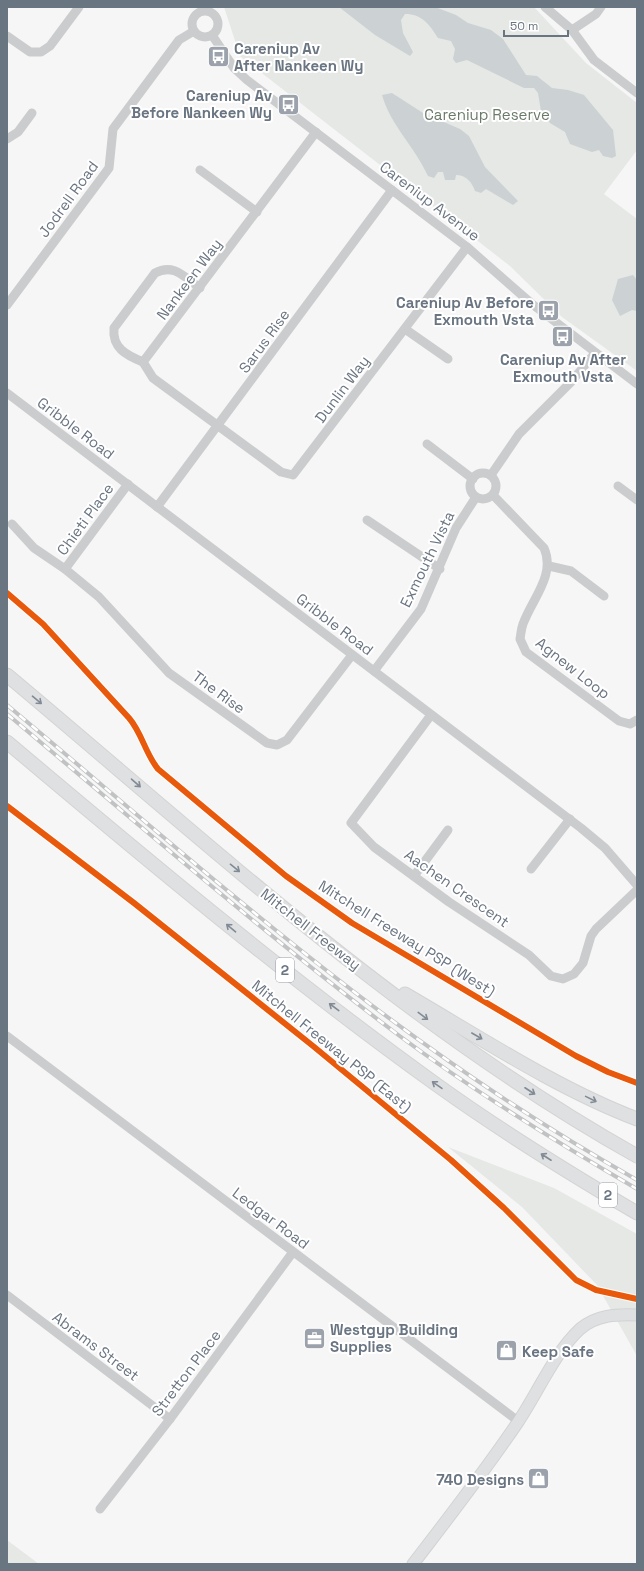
<svg xmlns="http://www.w3.org/2000/svg" width="644" height="1571" font-family="'Space Grotesk',sans-serif">
  <style>
    .green { fill: #e5e8e4 }
    .water { fill: #ccd1d4 }
    .lines { fill: none; stroke-linecap: round; stroke-linejoin: round }
    .major-casing { stroke: #d2d3d4; stroke-width: 13 }
    .highway-casing { stroke: #d3d3d4; stroke-width: 15 }
    .minor { stroke: #cbcccd; stroke-width: 9 }
    .major { stroke: #dfe0e1; stroke-width: 11 }
    .highway { stroke: #dfe0e1; stroke-width: 13 }
    .rail-casing { stroke: #c1c2c3; stroke-width: 4 }
    .rail { stroke: #fff; stroke-width: 2.5; stroke-dasharray: 8; stroke-linecap: butt }
    .cycleway-casing { stroke: #fff; stroke-width: 8 }
    .cycleway { stroke: #e8590c; stroke-width: 6 }
    .oneway { stroke: #818a95 }
    .labels { text-anchor: middle; dominant-baseline: central; stroke-width: 4; stroke-linejoin: round; paint-order: stroke }
    .shield { fill: #fff; stroke: #979ea8; stroke-width: 1 }
    .shield-label { font-size: 14px; font-weight: bold; fill: #6a7582 }
    .poi-label { font-size: 15px; font-weight: bold; fill: #6a7582; stroke: #fff; text-anchor: start }
    .park-label { font-size: 15px; fill: #6a7a68; stroke: #fff }
    .street-label { font-size: 15px; fill: #6a7582; stroke: #fff }
  </style>
  <rect width="100%" height="100%" fill="#f6f6f6"/>
  <g class="green">
    <path d="M224,7H534L586,63L637,103V150L604,194L637,219V371L562,317L510,266L240,56Z"/>
    <path d="M448,1147L554,1188L637,1234V1356L597,1285L522,1207Z"/>
    <path d="M7,1540L39,1564H7Z"/>
  </g>
  <g class="water">
    <path d="M339,7H435L456,15L468,23L491,30L503,39L526,75L537,76L552,88L568,90L584,95L613,130L616,156L612,158L603,156L599,150L592,152L570,144L565,132L550,123L541,111L538,93L534,88H524L467,60L456,63L453,59L455,49L451,41L438,38C429,24 422,14 405,14L401,20L403,33L413,52L410,56L375,35Z"/>
    <path d="M392,93L423,113L460,129L469,136L485,167L518,201L513,205L486,189L481,193L475,191C472,182 466,175 456,175L455,180H445L443,172H438L434,178L428,176C415,147 391,126 382,95Z"/>
    <path d="M633,275L637,280V311L632,310L620,316L612,300L618,279Z"/>
  </g>
  <g class="lines">
    <defs>
      <path id="major" d="M413,1564C449,1517 485,1471 518,1422C537,1394 555,1352 580,1329C596,1315 617,1314 637,1315"/>
      <g id="highway">
        <path d="M7,675C209,844 405,1026 637,1156"/>
        <path d="M7,742C147,860 288,978 437,1085C501,1131 569,1173 637,1213"/>
        <path d="M405,994C479,1037 558,1089 637,1119"/>
      </g>
    </defs>
    <use href="#major" class="major-casing"/>
    <use href="#highway" class="highway-casing"/>
    <g class="minor">
      <path d="M545,7L572,30L594,60L637,93"/>
      <circle cx="205" cy="24" r="13"/>
      <path d="M572,30L596,14L601,7"/>
      <path d="M212,35L234,68L247,80L467,247L532,304L637,384"/>
      <path d="M7,36L30,52H41L50,46L79,7"/>
      <path d="M316,132L143,362L153,378L281,472L293,475L467,247"/>
      <path d="M7,139L18,132L32,113"/>
      <path d="M200,170L257,212"/>
      <path d="M7,305L109,168L113,129L179,40L194,31"/>
      <path d="M405,329L448,359"/>
      <path d="M143,362C126,355 112,348 114,328L155,273C174,263 184,277 200,288"/>
      <path d="M7,393L581,828L605,848L637,885"/>
      <path d="M427,444L473,479"/>
      <circle cx="483" cy="486" r="13"/>
      <path d="M491,475L519,434L571,382L595,353"/>
      <path d="M618,486L637,500"/>
      <path d="M493,495L544,548C556,575 532,599 523,624C521,629 521,634 520,639L526,652L619,721L630,724L637,720"/>
      <path d="M157,507L392,190"/>
      <path d="M367,520L440,569"/>
      <path d="M12,524L34,548L65,569L99,597L169,673L267,743L277,745L287,740L352,655"/>
      <path d="M549,566L571,571L604,596"/>
      <path d="M65,569L128,484"/>
      <path d="M374,671L421,609L456,528L476,497"/>
      <path d="M431,715L351,823L374,847L449,902L529,955L551,976L563,979L574,974L583,963L591,936L596,929L637,890"/>
      <path d="M531,869L570,819"/>
      <path d="M414,876L448,830"/>
      <path d="M7,1036L518,1421"/>
      <path d="M7,1295L170,1419"/>
      <path d="M100,1509L170,1419L293,1252"/>
    </g>
    <use href="#major" class="major"/>
    <use href="#highway" class="highway"/>
    <defs>
      <g id="rail">
        <path d="M7,705C122,801 234,900 353,991C443,1060 538,1124 637,1180"/>
        <path d="M7,714C136,822 263,933 397,1034C472,1090 556,1142 637,1189"/>
      </g>
    </defs>
    <use href="#rail" class="rail-casing"/>
    <use href="#rail" class="rail"/>
    <defs>
      <g id="cycleway">
        <path d="M7,593L43,624L129,718C142,733 145,753 158,769L286,876L352,923L576,1056L608,1072L637,1083"/>
        <path d="M7,806L134,903L313,1046L451,1160L504,1208L576,1280L596,1290L637,1299"/>
      </g>
    </defs>
    <use href="#cycleway" class="cycleway-casing"/>
    <use href="#cycleway" class="cycleway"/>
  </g>
  <defs><path id="oneway-shaft" d="M-6 0H5M1.5-3L5.5 0L1.5 3" fill="none" stroke-width="1.6" stroke-linecap="round" stroke-linejoin="round"/></defs>
  <g class="oneway">
    <use href="#oneway-shaft" transform="translate(37 700) rotate(40)"/>
    <use href="#oneway-shaft" transform="translate(136 783) rotate(41)"/>
    <use href="#oneway-shaft" transform="translate(235 868) rotate(39)"/>
    <use href="#oneway-shaft" transform="translate(231 928) rotate(-140)"/>
    <use href="#oneway-shaft" transform="translate(334 1007) rotate(-143)"/>
    <use href="#oneway-shaft" transform="translate(423 1016) rotate(37)"/>
    <use href="#oneway-shaft" transform="translate(477 1036) rotate(30)"/>
    <use href="#oneway-shaft" transform="translate(437 1085) rotate(-145)"/>
    <use href="#oneway-shaft" transform="translate(530 1091) rotate(33)"/>
    <use href="#oneway-shaft" transform="translate(591 1099) rotate(26)"/>
    <use href="#oneway-shaft" transform="translate(546 1157) rotate(-147)"/>
  </g>
  <defs>
    <symbol id="bus-square" viewBox="-11 -11 22 22"><rect x="-9" y="-9" width="18" height="18" rx="4" fill="#9ba2ab" stroke="#fff"/><path d="M-5-6H5V4H4V6H2V4H-2V6H-4V4H-5ZM-3.5-4V0h7V-4ZM-3.5 1.2v1.5H-2V1.2ZM2 1.2v1.5H3.5V1.2Z" fill="#fff"/></symbol>
    <symbol id="office-square" viewBox="-11 -11 22 22"><rect x="-9" y="-9" width="18" height="18" rx="4" fill="#9ba2ab" stroke="#fff"/><path d="M-6-3h4V-5.5h4V-3h4V5H-6ZM-1-4.5V-3h2v-1.5ZM-6 0V1H6V0Z" fill="#fff"/></symbol>
    <symbol id="shop-square" viewBox="-11 -11 22 22"><rect x="-9" y="-9" width="18" height="18" rx="4" fill="#9ba2ab" stroke="#fff"/><path d="M-5-2.5h2.3a2.7 3.5 0 0 1 5.4 0H5L5.5 6h-11ZM-1.5-2.5h3a1.5 2.3 0 0 0-3 0Z" fill="#fff"/></symbol>
  </defs>
  <g fill-rule="evenodd">
    <use href="#bus-square" x="206" y="44" width="25" height="25"/>
    <use href="#bus-square" x="276" y="92" width="25" height="25"/>
    <use href="#bus-square" x="536" y="298" width="25" height="25"/>
    <use href="#bus-square" x="550" y="324" width="25" height="25"/>
    <use href="#office-square" x="302" y="1326" width="25" height="25"/>
    <use href="#shop-square" x="494" y="1338" width="25" height="25"/>
    <use href="#shop-square" x="526" y="1466" width="25" height="25"/>
  </g>
  <g class="labels">
    <g class="shield">
      <rect x="276" y="958" width="18" height="24" rx="3"/>
      <rect x="599" y="1183" width="18" height="24" rx="3"/>
    </g>
    <g class="shield-label">
      <text x="285" y="970">2</text>
      <text x="608" y="1195">2</text>
    </g>
    <g class="poi-label">
      <text x="234" y="48">Careniup Av<tspan x="234" dy="17">After Nankeen Wy</tspan></text>
      <text x="272" y="95" text-anchor="end">Careniup Av<tspan x="272" dy="17">Before Nankeen Wy</tspan></text>
      <text x="534" y="302" text-anchor="end">Careniup Av Before<tspan x="534" dy="17">Exmouth Vsta</tspan></text>
      <text x="563" y="359" text-anchor="middle">Careniup Av After<tspan x="563" dy="17">Exmouth Vsta</tspan></text>
      <text x="330" y="1329">Westgyp Building<tspan x="330" dy="17">Supplies</tspan></text>
      <text x="522" y="1351">Keep Safe</text>
      <text x="524" y="1479" text-anchor="end">740 Designs</text>
    </g>
    <g class="park-label">
      <text x="487" y="114">Careniup Reserve</text>
    </g>
    <g class="street-label">
      <text transform="translate(68 199) rotate(-54)">Jodrell Road</text>
      <text transform="translate(430 201) rotate(37)">Careniup Avenue</text>
      <text transform="translate(189 279) rotate(-53)">Nankeen Way</text>
      <text transform="translate(264 341) rotate(-54)">Sarus Rise</text>
      <text transform="translate(342 389) rotate(-53)">Dunlin Way</text>
      <text transform="translate(76 428) rotate(37)">Gribble Road</text>
      <text transform="translate(85 519) rotate(-54)">Chieti Place</text>
      <text transform="translate(427 559) rotate(-64)">Exmouth Vista</text>
      <text transform="translate(335 624) rotate(37)">Gribble Road</text>
      <text transform="translate(573 668) rotate(38)">Agnew Loop</text>
      <text transform="translate(219 692) rotate(36)">The Rise</text>
      <text transform="translate(457 888) rotate(35)">Aachen Crescent</text>
      <text transform="translate(311 929) rotate(38)">Mitchell Freeway</text>
      <text transform="translate(407 938) rotate(32)">Mitchell Freeway PSP (West)</text>
      <text transform="translate(332 1046) rotate(39)">Mitchell Freeway PSP (East)</text>
      <text transform="translate(271 1218) rotate(37)">Ledgar Road</text>
      <text transform="translate(96 1346) rotate(37)">Abrams Street</text>
      <text transform="translate(186 1373) rotate(-53)">Stretton Place</text>
    </g>
  </g>
  <rect width="644" height="1571" fill="none" stroke="#6a7582" stroke-width="16"/>
  <path d="M504 30v6h64v-6" fill="none" stroke="#6a7582" stroke-width="2"/>
  <text x="510" y="30" font-size="12" fill="#6a7582" stroke="#ffffff" stroke-width="3" paint-order="stroke">50 m</text>
</svg>
